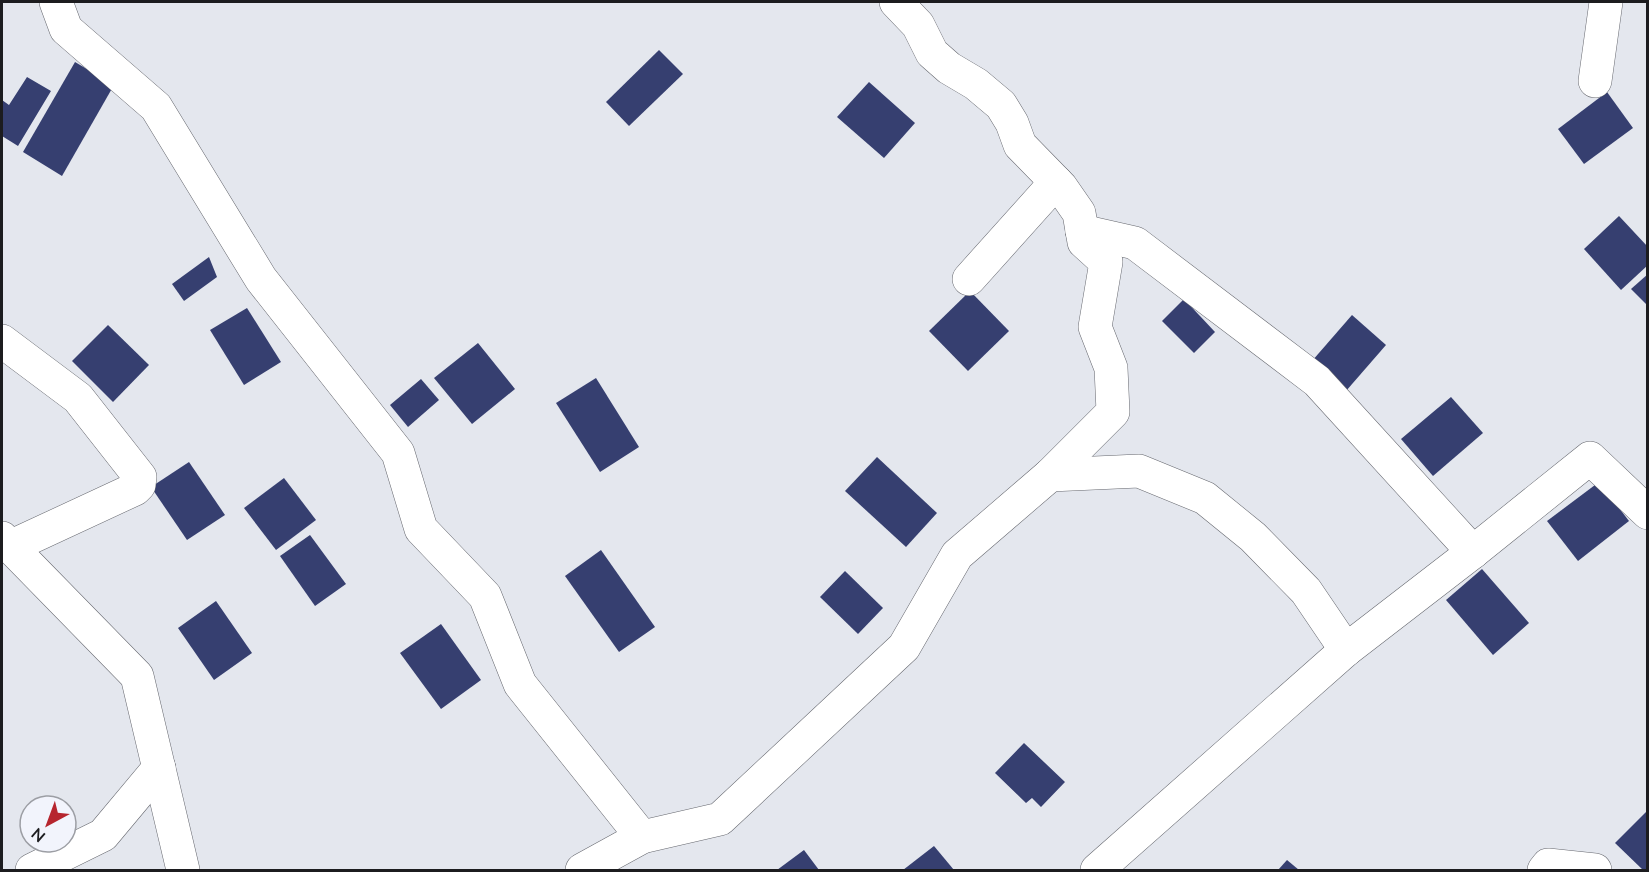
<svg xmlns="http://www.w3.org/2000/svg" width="1649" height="872" font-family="'Nunito Sans',sans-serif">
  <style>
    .building { fill: #363f70 }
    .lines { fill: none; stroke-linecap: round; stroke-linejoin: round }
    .minor-casing { stroke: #66686f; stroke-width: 34 }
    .minor { stroke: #fff; stroke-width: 33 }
  </style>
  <rect width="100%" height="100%" fill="#e4e7ee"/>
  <g class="building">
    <path d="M659,50L683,74L629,126L606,102Z"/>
    <path d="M75,62L114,85L62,176L23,152Z"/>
    <path d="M27,77L51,91L18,146L2,136V100L9,105Z"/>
    <path d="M869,82L915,123L884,158L837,117Z"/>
    <path d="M1607,92L1633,128L1584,164L1558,129Z"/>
    <path d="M1619,216L1648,247V265L1621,290L1584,249Z"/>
    <path d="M209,257L217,277L184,301L172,284Z"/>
    <path d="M1648,274V306L1631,289Z"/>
    <path d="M970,291L1009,331L968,371L929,331Z"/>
    <path d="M1184,299L1215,332L1194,353L1162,321Z"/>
    <path d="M247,308L281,362L244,385L210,330Z"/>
    <path d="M1352,315L1386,345L1346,391L1312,361Z"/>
    <path d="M108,325L149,365L113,402L72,361Z"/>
    <path d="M478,343L515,389L472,424L434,378Z"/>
    <path d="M596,378L639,447L600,472L556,403Z"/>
    <path d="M421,379L439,400L408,427L390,405Z"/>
    <path d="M1451,397L1483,433L1433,476L1401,439Z"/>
    <path d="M877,457L937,513L906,547L845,491Z"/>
    <path d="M189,462L225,515L187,540L151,487Z"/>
    <path d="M284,478L316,520L276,550L244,508Z"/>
    <path d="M1599,482L1629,521L1578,561L1547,521Z"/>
    <path d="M310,535L346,584L315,606L280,556Z"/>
    <path d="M601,550L655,627L619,652L565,576Z"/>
    <path d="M1482,569L1529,623L1493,655L1446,600Z"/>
    <path d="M845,571L883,608L858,634L820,597Z"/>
    <path d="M216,601L252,653L214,680L178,628Z"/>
    <path d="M441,624L481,680L441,709L400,653Z"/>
    <path d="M1024,743L1065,782L1041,807L1032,798L1026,803L995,773Z"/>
    <path d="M1648,810V870H1643L1615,843Z"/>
    <path d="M934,846L954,870H903Z"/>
    <path d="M804,850L819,870H777Z"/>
    <path d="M1287,860L1299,870H1278Z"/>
  </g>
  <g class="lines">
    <defs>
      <g id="minor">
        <path d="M56,2L66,29L156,107L261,279L398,453L421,529L485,596L520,684L642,837"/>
        <path d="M1595,81L1606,2"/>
        <path d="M1082,231L1135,243L1317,381L1473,552"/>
        <path d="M969,279L1056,182"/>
        <path d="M2,341L78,398L140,477L139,485L135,489L10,547"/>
        <path d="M1050,475L1139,471L1205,498L1253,537L1306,591L1346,650"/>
        <path d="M2,538L137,676L183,870"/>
        <path d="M32,870L103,835L159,768"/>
        <path d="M582,870L642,837L720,819L904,647L957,555L1050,475L1113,412L1111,368L1095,327L1106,262L1084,242L1079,213L1061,187L1020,145L1012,123L1001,105L976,84L949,68L932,53L918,25L896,2"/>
        <path d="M1097,870L1346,650L1473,552L1590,458L1648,513"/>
        <path d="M1544,870L1548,865L1595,870"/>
      </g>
    </defs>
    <use href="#minor" class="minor-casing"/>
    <use href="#minor" class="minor"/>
  </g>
  <rect width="1649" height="872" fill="none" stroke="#1c1c1f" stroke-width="6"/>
  <g transform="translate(48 824) rotate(221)"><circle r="28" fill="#f2f4fc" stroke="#9c9ea4" stroke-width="1.5"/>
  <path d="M0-4.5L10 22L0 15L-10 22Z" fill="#b6252e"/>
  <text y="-9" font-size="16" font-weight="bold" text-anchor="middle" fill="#1c1c1f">N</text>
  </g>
</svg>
